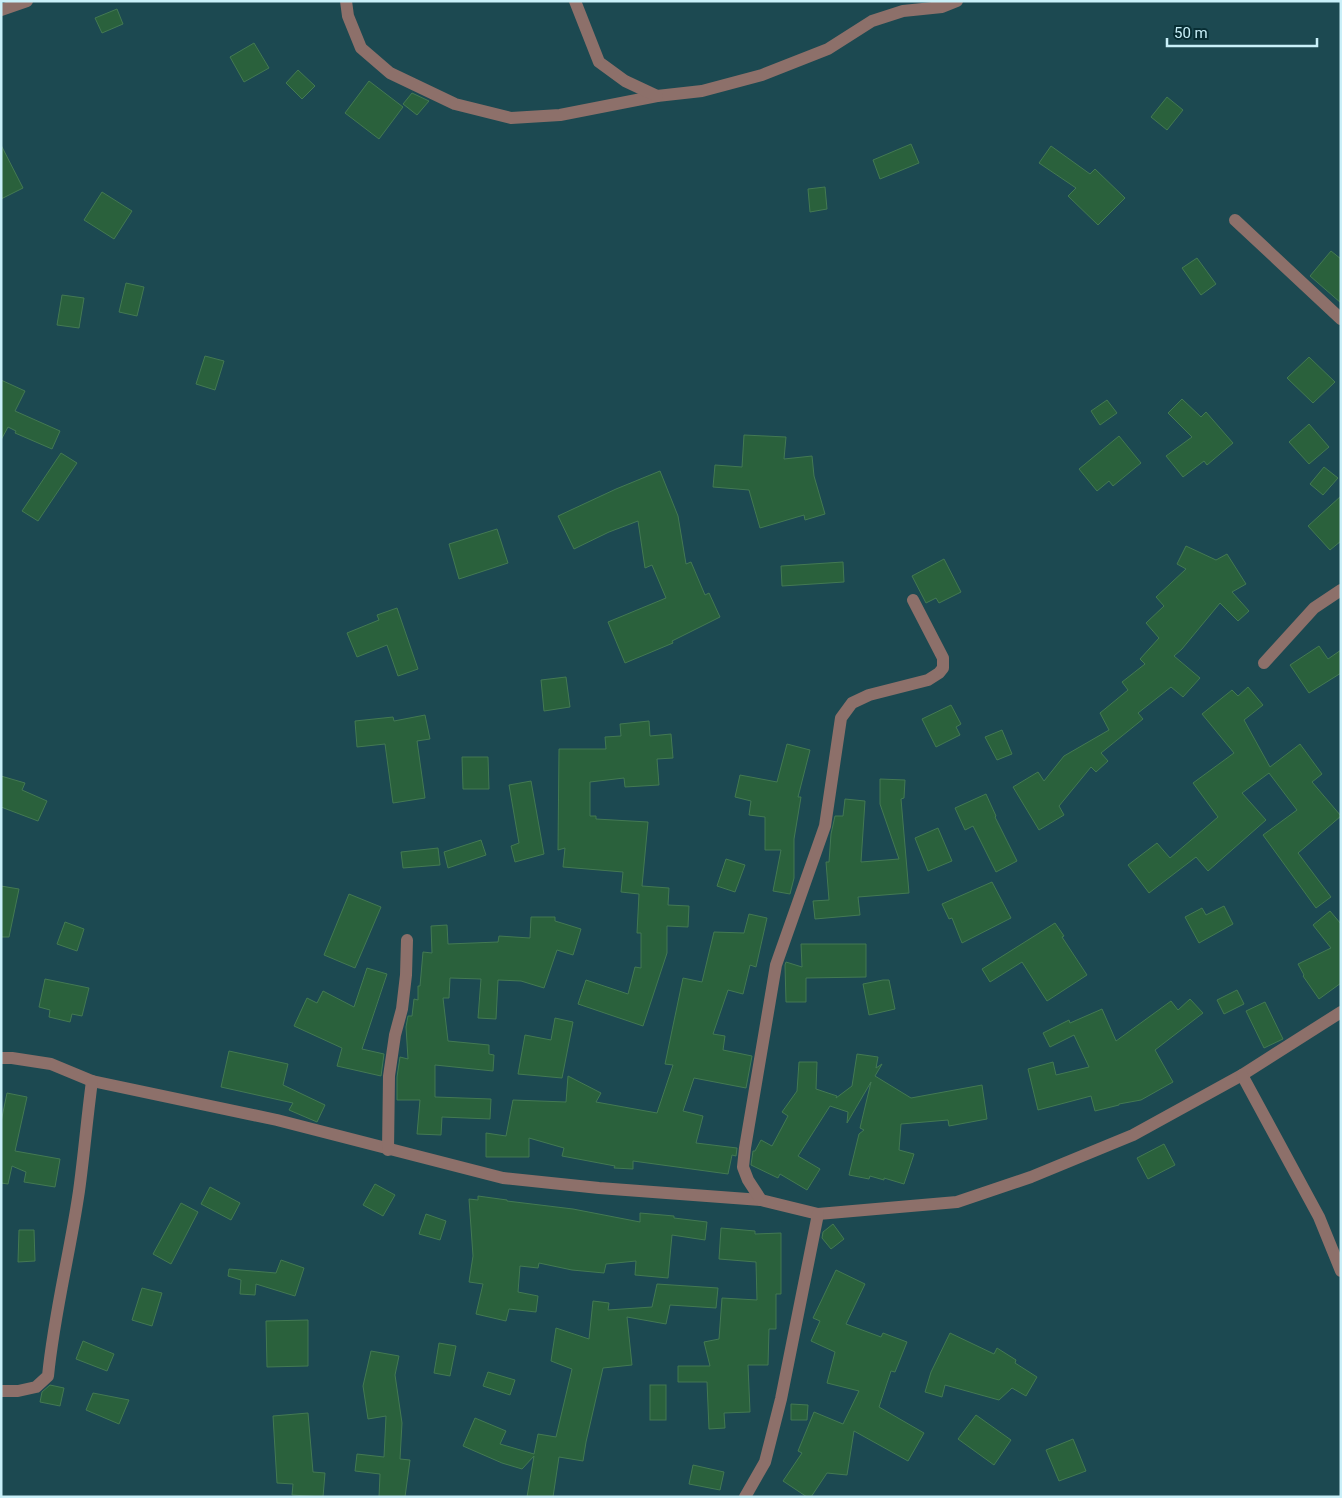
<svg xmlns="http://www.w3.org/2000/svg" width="1342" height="1498" font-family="Roboto,sans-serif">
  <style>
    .building { fill: #2a613c; stroke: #437953 }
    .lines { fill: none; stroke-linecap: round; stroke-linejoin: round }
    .street { stroke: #8d706a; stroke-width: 12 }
  </style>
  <rect width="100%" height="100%" fill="#1c4951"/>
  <g class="building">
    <path d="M117,9L123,24L102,33L95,18Z"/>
    <path d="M254,43L269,68L244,82L230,57Z"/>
    <path d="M298,70L315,86L302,99L286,83Z"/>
    <path d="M369,81L403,107L379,139L345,113Z"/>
    <path d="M412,93L429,101L417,115L403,104Z"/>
    <path d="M1167,97L1183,110L1167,130L1151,117Z"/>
    <path d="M911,144L919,163L880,179L873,160Z"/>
    <path d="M1,145L23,188L1,199Z"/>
    <path d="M1051,146L1090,174L1095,169L1125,198L1098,225L1068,196L1076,188L1039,163Z"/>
    <path d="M825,187L827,209L810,212L808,189Z"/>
    <path d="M102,192L132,211L114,239L84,220Z"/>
    <path d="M1331,251L1341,259V303L1310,276Z"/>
    <path d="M1197,258L1216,284L1201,295L1182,268Z"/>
    <path d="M126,283L144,287L137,316L119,312Z"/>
    <path d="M62,295L84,298L79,328L57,325Z"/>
    <path d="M205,356L224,361L215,390L196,384Z"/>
    <path d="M1309,357L1335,382L1313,403L1287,378Z"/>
    <path d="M1,380L25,391L15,411L60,431L52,449L15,433L16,431L8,427L1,440Z"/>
    <path d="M1182,399L1201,417L1206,412L1233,443L1207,465L1204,461L1183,477L1166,456L1192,437L1168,413Z"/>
    <path d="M1107,400L1117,413L1100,425L1091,411Z"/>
    <path d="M1309,424L1329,447L1309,464L1289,442Z"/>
    <path d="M744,435L786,437L784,459L812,456L814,476L825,514L805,520L804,515L760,528L749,490L713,487L715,465L742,467Z"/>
    <path d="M1119,436L1141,463L1113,486L1109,481L1097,491L1079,469Z"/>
    <path d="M61,453L77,463L38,521L22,511Z"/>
    <path d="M1324,467L1338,478L1323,495L1310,484Z"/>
    <path d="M660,471L678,516L686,564L691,562L705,595L709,593L720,617L672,641L673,643L625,663L608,622L666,598L652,565L645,568L638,521L609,532L574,549L558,516L616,489Z"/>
    <path d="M1341,496V541L1330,550L1308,526Z"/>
    <path d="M497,529L508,563L459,579L449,544Z"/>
    <path d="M1186,546L1216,560L1227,554L1246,584L1232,592L1249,611L1238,621L1220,603L1182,649L1174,656L1200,678L1183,697L1171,687L1138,713L1143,719L1101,753L1108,761L1096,772L1091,767L1059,806L1064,815L1039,830L1013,787L1038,772L1044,781L1064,756L1109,730L1100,713L1128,690L1122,682L1145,664L1140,659L1159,638L1146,623L1164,606L1156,597L1186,569L1177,564Z"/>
    <path d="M944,559L961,592L939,603L936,598L926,603L912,576Z"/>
    <path d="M843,562L844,582L782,586L781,566Z"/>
    <path d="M397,608L418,669L398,676L387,645L357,657L347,633L379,620L377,615Z"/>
    <path d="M1319,646L1328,659L1341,650V673L1309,693L1290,665Z"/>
    <path d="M566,677L570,707L544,711L541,680Z"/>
    <path d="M1248,687L1263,705L1244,720L1270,767L1300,744L1322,774L1312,782L1341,816L1298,853L1331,897L1316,908L1263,835L1297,810L1269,773L1242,793L1266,820L1208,871L1196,857L1149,893L1128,865L1157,843L1170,858L1218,817L1193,783L1234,753L1202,714L1232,690L1238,696Z"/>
    <path d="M951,705L961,724L956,727L960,735L936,747L922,719Z"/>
    <path d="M425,715L430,739L417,741L425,798L393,803L385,744L357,747L355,721L393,717L394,721Z"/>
    <path d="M649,721L650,736L671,734L673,758L657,759L659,785L625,787L624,778L590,782V816H596V819L648,822L642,886L669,888L668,905L689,906L688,927L667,926V953L643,1026L578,1004L586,980L628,994L635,967L641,968V933H637L639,894L621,892L623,872L563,867L565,848L558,850L559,749H606L605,737L621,736L620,724Z"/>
    <path d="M1002,730L1012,754L997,760L985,737Z"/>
    <path d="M787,744L810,750L798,797H801L794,839V878L790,894L773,891L781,850H765V817L749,815L751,801L735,797L740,775L777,782Z"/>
    <path d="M462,757H488L489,789H463Z"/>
    <path d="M1,776L25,783L22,790L47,801L38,821L1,807Z"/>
    <path d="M880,779L905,780L904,798L901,799L909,893L858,897L860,915L815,919L813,901L829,900L826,862H829L831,834L835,816H843L845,799L865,801L861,862L899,859L880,804Z"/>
    <path d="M531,781L544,854L515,862L511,846L519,843L509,785Z"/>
    <path d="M986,794L996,816L995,817L1017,861L996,872L973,826L965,830L955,808Z"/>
    <path d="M938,828L952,861L928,871L915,838Z"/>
    <path d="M481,840L486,855L448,868L444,852Z"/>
    <path d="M438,848L440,865L403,868L401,852Z"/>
    <path d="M726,859L745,865L735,892L717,886Z"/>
    <path d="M992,882L1011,918L962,943L952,918L949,919L942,904Z"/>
    <path d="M1,886L19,889L9,937H1Z"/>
    <path d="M349,894L381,907L355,968L324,955Z"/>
    <path d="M1224,906L1233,924L1199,943L1185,917L1202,908L1206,915Z"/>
    <path d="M1330,911L1341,924V983L1319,999L1303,976L1304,975L1298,964L1331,948L1313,925Z"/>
    <path d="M749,914L767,918L756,967L750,965L743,994L728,990L713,1034L725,1036L723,1050L752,1056L746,1088L694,1078L683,1111L703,1116L696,1143L737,1148L736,1156L732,1155L728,1174L633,1161V1169L614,1168L615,1166L562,1156L564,1148L529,1138V1157H486V1133L506,1136L513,1100L566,1102L568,1076L601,1093L596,1102L657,1113L673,1065L665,1064L683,978L702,982L714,932L744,933Z"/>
    <path d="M531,917H555V921L581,929L573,955L557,950L544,988L521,981L498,980L496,1019L478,1018L481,979L450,978L449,998H443L448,1041L489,1045V1054L494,1055L493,1071L435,1065V1097L491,1099L490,1119L442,1117L441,1135L417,1134L420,1100H397V1077L400,1057L408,1059L406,1027L408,1016H412L414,999L418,1000V986H420L423,952L432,953L431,926L447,925L448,944L498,942L499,936L530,938Z"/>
    <path d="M65,922L84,929L77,951L57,944Z"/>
    <path d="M1055,923L1064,936L1062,937L1087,975L1047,1001L1022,962L990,982L982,969Z"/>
    <path d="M801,944H866V977L806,978V1002H786L785,965L786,962L802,967Z"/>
    <path d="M367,968L387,974L362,1049L384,1054L381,1076L337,1066L342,1048L294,1026L307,998L317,1003L323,991L354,1007Z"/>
    <path d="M45,979L89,988L82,1016L72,1014L70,1022L49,1017L50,1010L39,1007Z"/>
    <path d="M883,980H889L895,1009L869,1015L863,984Z"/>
    <path d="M1237,990L1244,1004L1224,1014L1217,1000Z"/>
    <path d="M1190,999L1203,1013L1155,1050L1173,1082L1141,1100L1119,1104V1105L1095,1111L1091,1096L1038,1110L1028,1069L1053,1062L1056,1075L1089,1067L1074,1035L1050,1047L1043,1033L1069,1020L1070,1023L1102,1009L1116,1041L1171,1001L1178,1010Z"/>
    <path d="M1265,1002L1283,1039L1264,1048L1246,1011Z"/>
    <path d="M555,1018L573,1022L562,1078L518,1074L525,1035L551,1040Z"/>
    <path d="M229,1051L288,1064L283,1085L325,1105L317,1122L289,1110L293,1103L221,1087Z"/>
    <path d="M857,1054L878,1057L876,1068L882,1064L875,1076L911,1098L982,1085L987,1119L949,1126L948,1120L901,1124L899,1150L914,1154L904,1184L884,1178V1180L870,1176L869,1179L849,1175L859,1134L864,1130L860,1128L871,1082L847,1123L848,1112L830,1106L798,1156L820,1169L807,1190L780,1174L778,1178L751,1165L753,1151H755L761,1140L772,1146L788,1116L782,1112L797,1091L799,1062H817L816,1089L837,1096L836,1098L852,1086Z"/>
    <path d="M7,1093L27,1097L15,1151L60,1159L55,1187L24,1182L26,1172L12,1166L8,1184L1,1183V1122Z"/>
    <path d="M1164,1144L1175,1165L1148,1179L1137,1158Z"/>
    <path d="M375,1184L395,1195L383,1216L363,1205Z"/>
    <path d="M210,1187L240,1203L231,1220L201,1204Z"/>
    <path d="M478,1196L507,1200V1201L573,1209L640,1222V1213L674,1216V1218L707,1222L705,1240L672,1235L668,1278L635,1275L636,1261L606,1264L604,1273L572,1270L539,1263L538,1268L520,1266L518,1292L538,1296L536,1312L509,1309L506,1321L476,1314L483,1284L469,1282L473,1256L469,1199L478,1200Z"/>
    <path d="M181,1203L198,1212L171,1264L153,1254Z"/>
    <path d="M426,1214L446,1221L440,1240L419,1234Z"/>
    <path d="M833,1224L844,1239L831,1249L822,1238L823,1232Z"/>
    <path d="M721,1228L755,1231V1234L781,1233V1294H776V1329H769L768,1365H748L750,1412L724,1413L725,1428L709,1429L707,1382H678V1366H710L704,1342L719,1339L722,1298L757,1300L756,1262L719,1259Z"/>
    <path d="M19,1230H34L35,1261L18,1262Z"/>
    <path d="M281,1260L304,1268L295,1296L256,1284L255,1295L240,1294L241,1280L228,1276L229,1269L276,1273Z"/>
    <path d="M836,1270L865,1284L846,1324L881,1337L883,1333L907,1342L895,1372L891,1371L879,1407L924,1433L908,1461L854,1431L847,1475L827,1473L811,1497H807L783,1481L802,1453L798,1451L814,1412L843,1424L859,1391L827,1383L835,1352L811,1341L820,1321L813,1318Z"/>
    <path d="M657,1284L718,1288L716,1308L670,1305L666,1324L627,1317L632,1365L603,1368L586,1442L583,1461L559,1457L553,1497H527L534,1456L522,1469L502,1463L463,1446L475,1418L506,1431L500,1444L534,1454L538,1434L556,1437L572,1369L551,1361L556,1328L589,1339L593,1301L609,1303L608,1310L652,1307Z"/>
    <path d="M142,1288L162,1293L152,1326L132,1320Z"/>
    <path d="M308,1320V1366L267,1367L266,1321Z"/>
    <path d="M950,1333L994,1354L997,1348L1016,1360L1015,1363L1037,1377L1026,1396L1012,1388L999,1400L945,1385L942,1397L925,1392L931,1372Z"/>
    <path d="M83,1341L114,1354L107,1371L76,1359Z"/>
    <path d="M439,1343L456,1346L450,1376L434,1373Z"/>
    <path d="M371,1351L399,1356L395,1375L402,1423L400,1459L410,1460L405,1497H379L380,1474L355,1471L357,1454L384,1457L386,1416L368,1419L363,1386Z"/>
    <path d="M488,1372L515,1380L510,1395L483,1386Z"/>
    <path d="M50,1385L64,1388L60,1406L40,1402L42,1392Z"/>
    <rect x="650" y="1385" width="16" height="35"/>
    <path d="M93,1393L129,1400L119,1424L86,1410Z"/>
    <path d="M791,1404L808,1405L807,1420H791Z"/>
    <path d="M308,1413L313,1472L325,1473L323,1497L292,1495L293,1484L277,1483L273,1416Z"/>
    <path d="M976,1415L1011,1440L994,1465L958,1439Z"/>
    <path d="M1073,1439L1086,1471L1059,1481L1046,1450Z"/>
    <path d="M693,1465L724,1472L720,1490L689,1484Z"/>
  </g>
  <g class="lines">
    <g class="street">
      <path d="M346,1L348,16L361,48L390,73L455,104L511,118L560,115L657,96L702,91L762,75L828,49L872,21L903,11L942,7L957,1"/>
      <path d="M575,1L599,62L625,81L657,96"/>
      <path d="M1,10L27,1"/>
      <path d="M1235,220L1341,319"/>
      <path d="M1264,663L1314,608L1341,590"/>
      <path d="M1,1058H12L51,1064L92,1081L277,1120L503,1178L599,1188L761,1200L818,1214L957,1202L1031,1177L1133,1135L1242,1075L1341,1012"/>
      <path d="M1242,1075L1319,1217L1341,1271"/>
      <path d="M388,1150L389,1076L395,1035L402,1009L406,975L407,940"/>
      <path d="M761,1200L748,1180L743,1167L745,1148L776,965L825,826L841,718L852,703L869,695L928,680L939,673L943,668V658L913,600"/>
      <path d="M1,1391H18L36,1387L48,1376C54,1314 70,1253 79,1191C84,1155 87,1118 92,1081"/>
      <path d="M745,1497L765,1462L781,1399L818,1214"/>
    </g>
  </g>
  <rect width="1342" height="1498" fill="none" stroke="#c9f0f9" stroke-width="5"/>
  <path d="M1167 38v8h150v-8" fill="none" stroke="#c9f0f9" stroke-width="2.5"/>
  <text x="1174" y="38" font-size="15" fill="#c9f0f9" stroke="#082e34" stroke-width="4" paint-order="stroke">50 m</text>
</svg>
